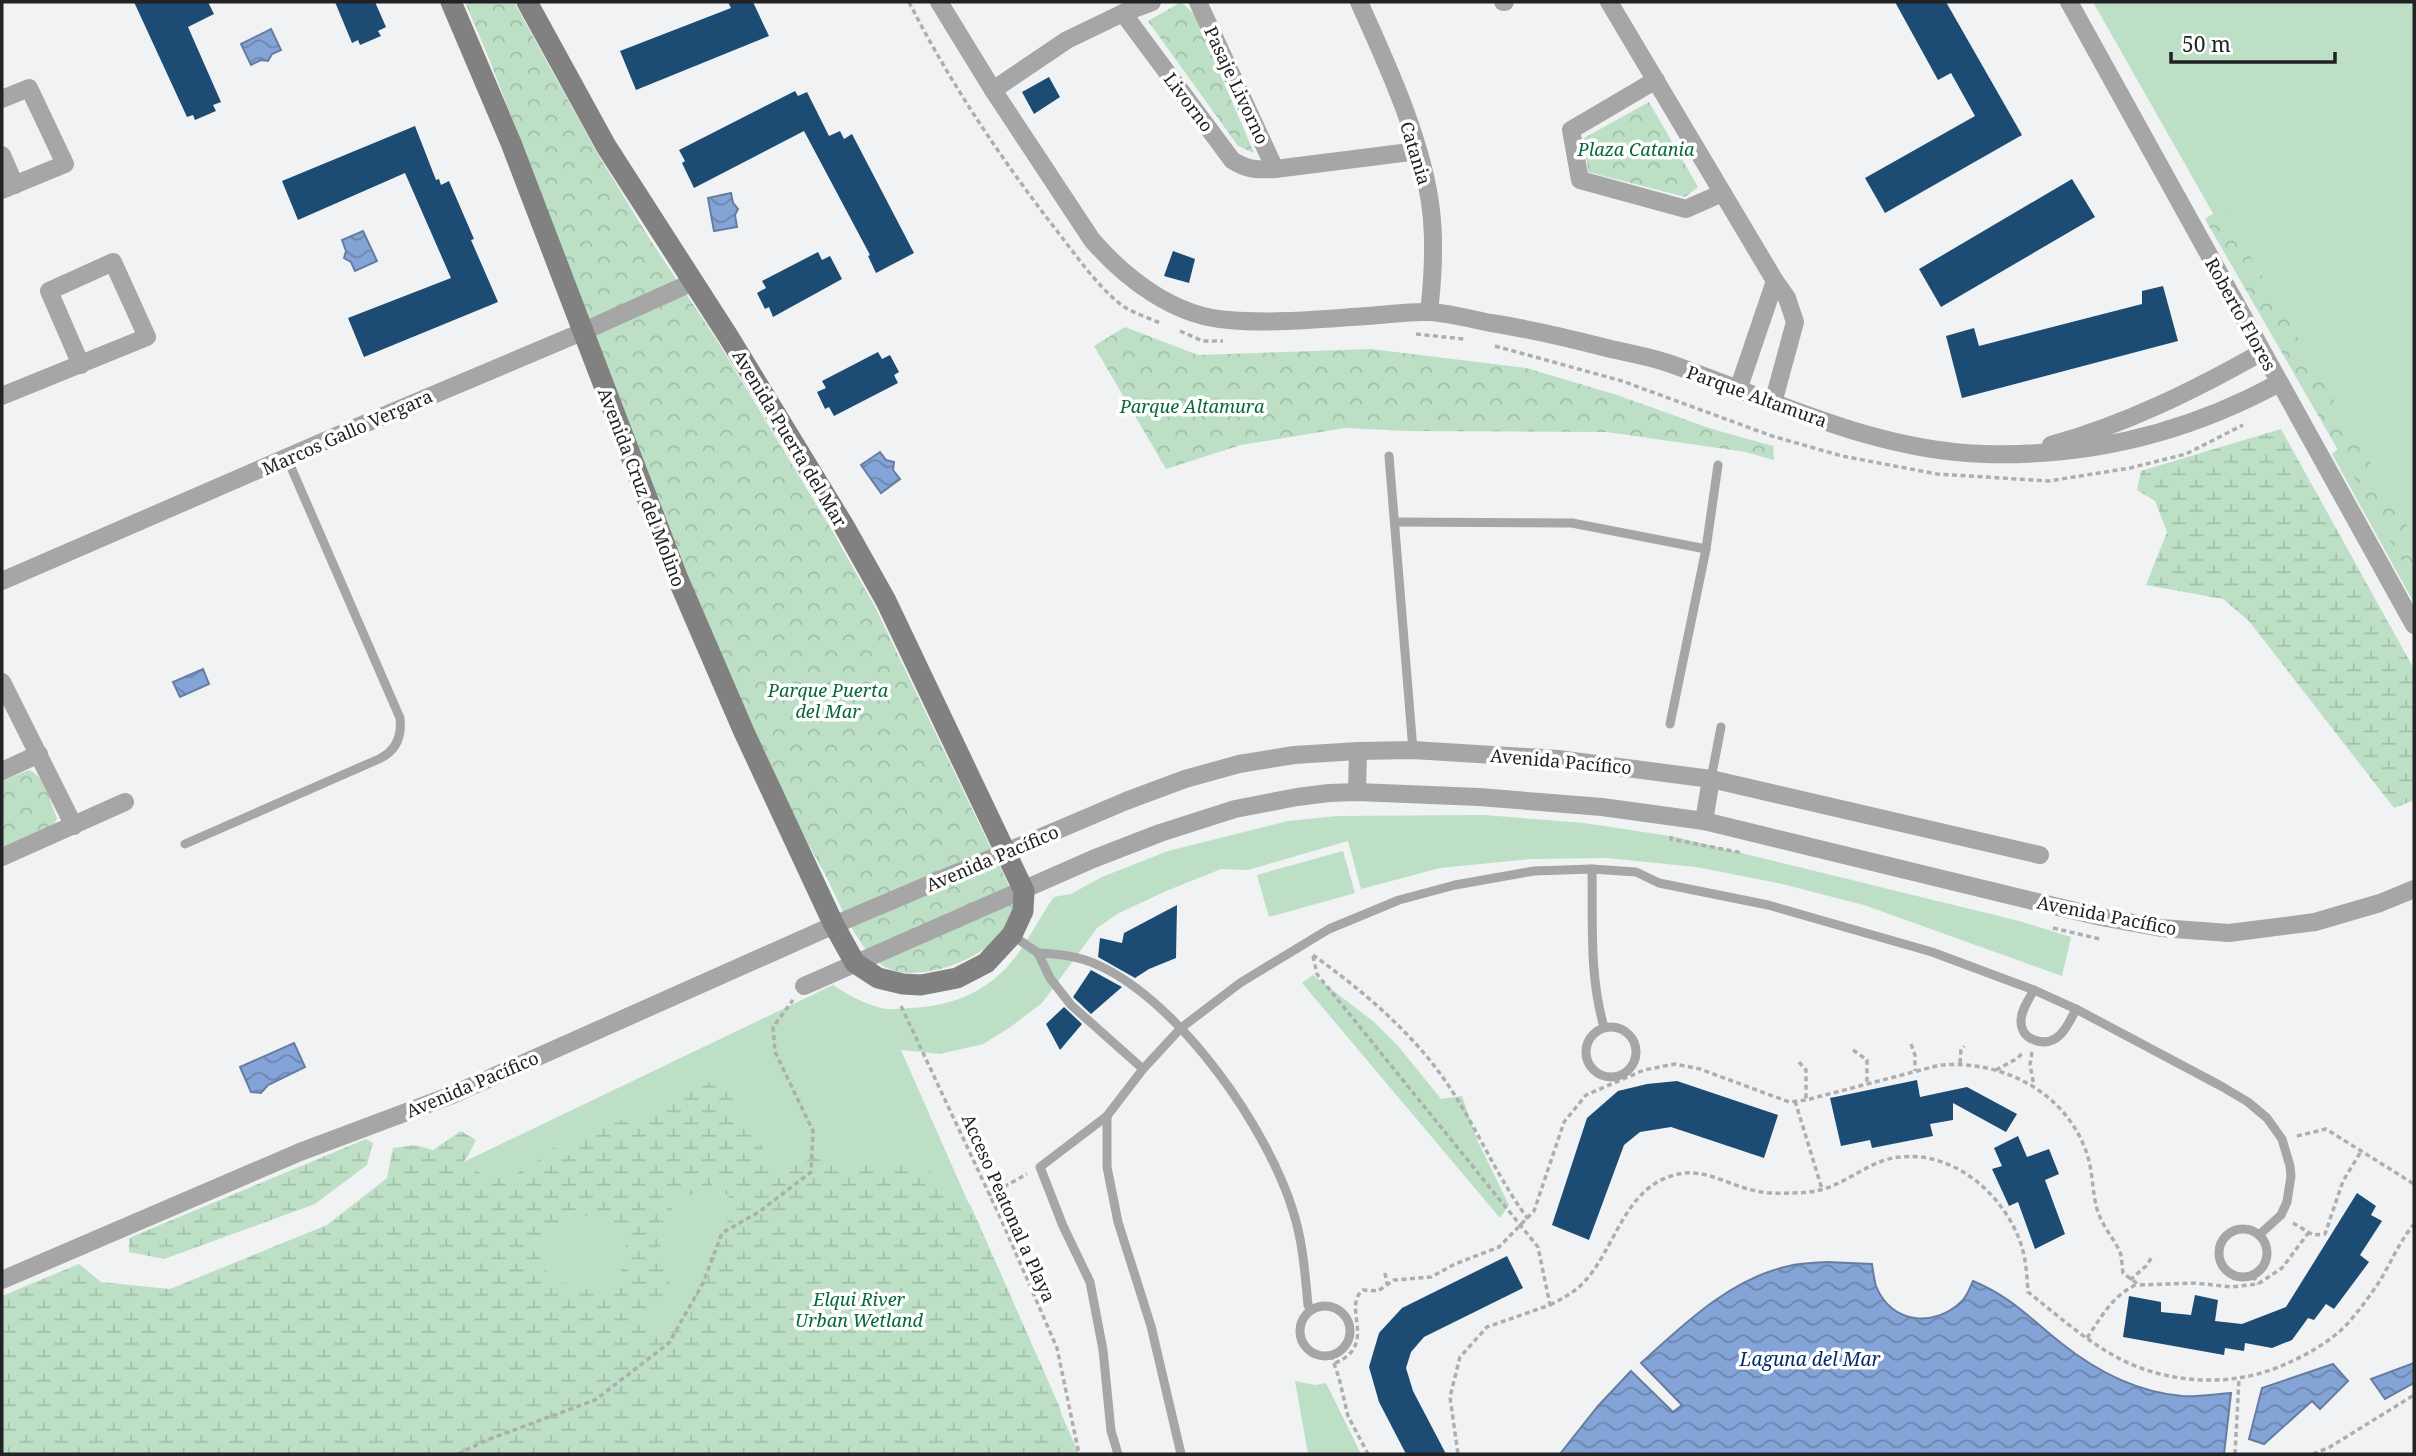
<svg xmlns="http://www.w3.org/2000/svg" width="2416" height="1456" font-family="'Noto Serif',serif">
  <style>
    .green { fill: #bcdfc5 }
    .forest { fill: url(#forest-crowns) }
    .wetland { fill: url(#wetland-marsh); fill-rule: evenodd }
    .water { fill: url(#water-waves); stroke: #667da1; stroke-width: 2 }
    .building { fill: #1c4c73 }
    .lines { fill: none; stroke-linecap: round; stroke-linejoin: round }
    .path { stroke: #acaeaf; stroke-width: 3.5; stroke-dasharray: 5 3.5; stroke-linecap: butt }
    .lane { stroke: #a5a6a5; stroke-width: 9 }
    .street { stroke: #a5a6a5; stroke-width: 18 }
    .secondary { stroke: #808180; stroke-width: 21 }
    .labels { text-anchor: middle; dominant-baseline: central; stroke-width: 7; stroke-linejoin: round; paint-order: stroke }
    .street-label { font-size: 18px; fill: #212223; stroke: #fff }
    .park-label { font-size: 18px; font-style: italic; fill: #076837; stroke: #fff }
    .water-label { font-size: 19px; font-style: italic; fill: #042b67; stroke: #fff }
  </style>
  <defs>
    <pattern id="forest-crowns" width="20" height="18" patternUnits="userSpaceOnUse" patternTransform="scale(1.75)"><rect width="20" height="18" fill="#bcdfc5"/><path d="M2 6a3 3 0 1 1 6 0M12 15a3 3 0 1 1 6 0" fill="none" stroke="#a1bfa9"/></pattern>
    <pattern id="wetland-marsh" width="20" height="14" patternUnits="userSpaceOnUse" patternTransform="scale(1.75)"><rect width="20" height="14" fill="#bcdfc5"/><path d="M1 5h8M5 5V1M11 12h8M15 12V8" fill="none" stroke="#a1bfa9"/></pattern>
    <pattern id="water-waves" width="16" height="10" patternUnits="userSpaceOnUse" patternTransform="scale(1.75)"><rect width="16" height="10" fill="#84a4d7"/><path d="M0 5q4-4 8 0t8 0" fill="none" stroke="#6c85ae"/></pattern>
  </defs>
  <rect width="100%" height="100%" fill="#f0f2f4"/>
  <g class="green">
    <path d="M2093,2H2414V603L2332,454L2344,444Z"/>
    <path d="M1484,815L1584,823L1676,837L2019,921L2071,937L2062,976L1864,905L1782,884L1696,867L1607,858L1532,859L1440,868L1361,889L1348,841L1248,870L1221,869L1166,891L1117,914L1097,928L1042,1003L1009,1028L983,1044L940,1054L901,1050L1079,1454H2V1374L67,1352L833,985C848,995 863,1003 881,1008C890,1010 900,1009 908,1008C944,1007 976,997 1002,972C1025,950 1036,922 1054,897L1071,894L1102,877L1168,851L1288,821L1337,816Z"/>
    <path d="M1343,851L1355,893L1269,917L1257,875Z"/>
    <path d="M1313,975L1374,1022L1398,1046L1441,1099L1462,1096L1478,1142L1509,1205L1500,1218L1302,983Z"/>
    <path d="M1295,1381L1315,1385L1326,1383L1361,1454H1308Z"/>
  </g>
  <g class="forest">
    <path d="M465,2H514L596,151L649,238L718,342L833,532L875,607L1010,888C1012,899 1015,910 1011,920C995,957 911,991 878,962C855,943 839,902 826,876C802,833 778,789 756,745C742,716 730,687 717,658L490,61Z"/>
    <path d="M1181,2L1195,15L1254,153L1238,146L1148,21Z"/>
    <path d="M1649,102L1698,187L1685,197L1588,172L1584,138Z"/>
    <path d="M2222,208L2414,537V582L2205,219Z"/>
    <path d="M1125,327L1198,355L1371,349L1526,368L1617,395L1712,429L1773,446L1774,460L1746,452L1607,432L1409,431L1345,428L1241,445L1166,469L1094,346Z"/>
    <path d="M29,770C47,778 49,801 57,818L54,825L2,847V781Z"/>
  </g>
  <g class="wetland">
    <path d="M2281,429L2414,669V800L2394,808L2249,621L2223,599L2146,585L2167,532L2155,501L2137,490L2141,471Z"/>
    <path d="M715,1079L732,1084L742,1098L732,1112L741,1127L755,1137L776,1167C798,1168 803,1159 825,1155L836,1167C865,1159 893,1167 922,1163L959,1203L970,1204L1060,1408L1070,1454H2V1296L79,1264L101,1282L170,1289L327,1225L387,1178L393,1148L415,1145L433,1150L461,1131L476,1140L468,1156L457,1171H476L492,1179L510,1177L542,1158L554,1147L570,1156L594,1129L628,1118L649,1119C659,1110 670,1099 683,1094C695,1089 704,1087 715,1079ZM716,1182L735,1205L699,1282L688,1325L668,1333L646,1334L650,1313L668,1298L671,1274L657,1263L663,1232L675,1220L669,1198L697,1194ZM592,1212L609,1222L626,1237L625,1257L617,1285L601,1292L566,1285L543,1268L537,1244L549,1227L576,1223Z"/>
    <path d="M366,1139L373,1143L367,1165L315,1204L164,1259L129,1252V1238Z"/>
  </g>
  <g class="water">
    <path d="M271,29L281,50L272,54L268,61L261,60L251,65L241,44Z"/>
    <path d="M731,193L733,203L738,209L735,215L737,227L714,231L708,198Z"/>
    <path d="M363,231L377,261L355,271L351,262L344,258L346,251L342,240Z"/>
    <path d="M880,452L886,460L894,462L893,470L900,479L881,493L861,465Z"/>
    <path d="M203,669L209,684L180,697L173,682Z"/>
    <path d="M294,1043L305,1067L268,1085L261,1093L251,1092L240,1067Z"/>
    <path d="M1827,1262L1872,1264C1873,1271 1874,1279 1876,1286C1891,1324 1935,1328 1962,1301C1967,1296 1970,1288 1973,1281C2013,1298 2028,1317 2061,1343C2096,1371 2137,1392 2182,1396C2198,1397 2215,1394 2231,1393L2224,1454H1560L1598,1406L1631,1371L1673,1412L1682,1405L1641,1363C1683,1325 1731,1278 1789,1266C1801,1263 1814,1263 1827,1262Z"/>
    <path d="M2414,1363V1383L2385,1399L2371,1379Z"/>
    <path d="M2333,1364L2348,1381L2320,1409L2312,1401L2264,1444L2249,1439L2262,1388Z"/>
  </g>
  <g class="building">
    <path d="M134,2H208L214,14L188,27L221,102L213,105L216,111L195,120L193,115L187,117Z"/>
    <path d="M335,2H375L386,27L378,31L381,36L360,45L358,40L352,43Z"/>
    <path d="M728,2H753L769,36L636,90L620,51L731,8Z"/>
    <path d="M1895,2H1946L2022,135L1885,213L1865,178L1975,116L1951,73L1938,80Z"/>
    <path d="M1049,77L1060,97L1034,114L1022,92Z"/>
    <path d="M795,91L798,96L807,92L829,136L840,131L844,139L852,134L914,253L876,273L868,256L870,255L804,131L694,188L682,163L685,161L679,150Z"/>
    <path d="M415,126L436,180L439,179L441,185L449,181L474,239L471,240L498,302L364,357L348,318L451,278L405,173L298,220L282,181Z"/>
    <path d="M2072,179L2095,217L1941,307L1919,269Z"/>
    <path d="M1173,251L1195,259L1189,283L1164,276Z"/>
    <path d="M818,252L822,260L830,256L842,279L773,317L769,307L765,309L757,293L766,288L762,281Z"/>
    <path d="M2163,286L2178,341L1962,398L1946,336L1974,328L1979,346L2142,304V291Z"/>
    <path d="M878,352L882,359L890,355L899,372L894,375L898,383L834,416L829,407L825,409L817,392L826,388L822,381Z"/>
    <path d="M1177,905L1176,958L1149,969L1135,978L1098,957L1100,938L1122,943L1124,933Z"/>
    <path d="M1091,970L1122,987L1091,1014L1073,997Z"/>
    <path d="M1064,1007L1082,1024L1060,1050L1046,1024Z"/>
    <path d="M1917,1080L1920,1097L1967,1087L2017,1114L2006,1132L1953,1103V1120L1930,1124L1933,1136L1872,1148L1870,1140L1841,1146L1830,1098Z"/>
    <path d="M1677,1081L1778,1115L1764,1158L1671,1127L1640,1132L1624,1145L1589,1240L1552,1225L1587,1118L1618,1091L1647,1084Z"/>
    <path d="M2018,1136L2027,1157L2049,1149L2059,1174L2045,1180L2065,1234L2035,1249L2018,1202L2009,1206L1992,1169L2002,1166L1994,1148Z"/>
    <path d="M2357,1193L2376,1206L2371,1215L2382,1221L2360,1255L2369,1262L2334,1309L2326,1304L2314,1320L2308,1318L2292,1340L2272,1348L2245,1343L2244,1351L2225,1348L2224,1355L2123,1337L2129,1296L2161,1302V1312L2191,1315L2195,1295L2218,1300L2215,1321L2242,1324L2286,1307Z"/>
    <path d="M1507,1256L1523,1288L1424,1337L1411,1352L1406,1368L1413,1391L1446,1454H1406L1379,1402L1369,1367L1379,1333L1402,1308Z"/>
  </g>
  <g class="lines">
    <g class="path">
      <path d="M909,2C952,87 1006,166 1064,240C1080,261 1104,294 1126,308C1136,314 1149,318 1160,323"/>
      <path d="M1180,331L1203,341H1223"/>
      <path d="M1416,334L1464,339"/>
      <path d="M1495,346L1622,381L1772,436L1842,456L1937,474L2049,481L2130,468L2186,454L2243,425"/>
      <path d="M1671,836V839L1743,853"/>
      <path d="M2053,928L2100,939"/>
      <path d="M1313,955C1366,993 1419,1038 1454,1094C1480,1135 1499,1180 1528,1219"/>
      <path d="M1313,956L1317,974L1538,1247L1550,1305L1487,1327L1460,1357L1450,1397L1458,1454"/>
      <path d="M901,1006L1001,1219L1057,1348L1079,1454"/>
      <path d="M1911,1044L1915,1055V1071"/>
      <path d="M1853,1050L1867,1060V1084"/>
      <path d="M2032,1052L2030,1065L2034,1086"/>
      <path d="M1799,1062L1806,1070V1100"/>
      <path d="M1960,1063L1961,1050L1964,1046"/>
      <path d="M1996,1070L2018,1058L2023,1052"/>
      <path d="M1795,1101L1822,1189"/>
      <path d="M2297,1136L2326,1129L2414,1184"/>
      <path d="M989,1195L1027,1174"/>
      <path d="M2293,1223L2313,1235L2325,1234L2343,1181L2362,1150"/>
      <path d="M1385,1273L1387,1284"/>
      <path d="M2253,1276L2258,1284"/>
      <path d="M2130,1280L2146,1266L2152,1257"/>
      <path d="M1550,1305C1563,1298 1575,1292 1585,1281C1615,1248 1624,1191 1671,1176C1700,1166 1722,1182 1748,1189C1762,1193 1776,1194 1790,1193C1803,1193 1815,1192 1827,1188C1852,1179 1874,1159 1900,1157C1955,1151 2004,1195 2021,1244C2026,1259 2027,1276 2028,1292C2057,1315 2085,1340 2118,1358C2170,1385 2235,1388 2288,1363C2310,1353 2333,1340 2349,1322C2361,1308 2372,1293 2381,1279C2392,1260 2400,1241 2414,1224"/>
      <path d="M2087,1338C2102,1316 2112,1296 2137,1284"/>
      <path d="M1331,1355L1339,1378L1348,1416L1368,1454"/>
      <path d="M1335,1363C1379,1345 1341,1307 1363,1290L1378,1291L1394,1280L1431,1277L1455,1264L1499,1247L1534,1211L1564,1122L1586,1095L1644,1070L1675,1064L1700,1069L1789,1102L1806,1100L1940,1065C2002,1060 2064,1091 2086,1151C2093,1170 2092,1191 2097,1209C2102,1226 2113,1237 2120,1252C2122,1258 2122,1266 2123,1273L2139,1285L2196,1283L2231,1287L2258,1284L2282,1268L2309,1232"/>
      <path d="M458,1454L487,1440L595,1400L669,1343L703,1283L722,1233L759,1212L811,1172L813,1131L775,1052L773,1027L793,1000"/>
      <path d="M2235,1454L2239,1379"/>
      <path d="M2313,1454L2330,1447L2414,1395"/>
    </g>
    <g class="lane">
      <path d="M1389,456L1413,750"/>
      <path d="M1396,522L1572,523L1706,549"/>
      <path d="M1670,724L1706,549L1718,465"/>
      <path d="M1711,779L1721,727"/>
      <path d="M185,844L379,759C396,751 402,736 400,718L287,458"/>
      <path d="M1592,869C1593,923 1589,975 1604,1027"/>
      <path d="M1012,935L1038,953L1050,978L1071,1005L1143,1069"/>
      <path d="M1038,953C1059,954 1080,956 1100,966C1181,1004 1267,1127 1293,1211C1303,1242 1305,1274 1308,1305L1311,1309"/>
      <path d="M2034,990C2029,999 2021,1010 2021,1021C2021,1029 2025,1036 2032,1039C2056,1050 2067,1028 2076,1009"/>
      <circle cx="1611" cy="1052" r="25"/>
      <path d="M1107,1116V1167L1118,1222L1151,1326L1181,1454"/>
      <circle cx="2243" cy="1253" r="24"/>
      <circle cx="1325" cy="1331" r="25"/>
      <path d="M1118,1454L1111,1431L1103,1350L1090,1282L1063,1226L1040,1167L1107,1116L1143,1069L1181,1028L1240,983L1329,929L1399,900L1455,885L1534,871L1592,869L1636,872L1659,883L1768,905L1932,952L2034,990L2076,1009L2221,1086L2248,1102L2267,1118L2282,1139L2290,1166L2291,1176L2287,1202L2281,1215L2259,1235"/>
    </g>
    <g class="street">
      <path d="M939,2L993,90L1092,240C1126,279 1175,317 1229,320C1274,324 1322,319 1367,316C1387,315 1409,311 1429,312C1449,313 1471,319 1491,323C1530,329 1568,338 1607,348C1627,353 1648,356 1668,363C1772,399 1873,451 1985,454C2090,457 2187,433 2279,383"/>
      <path d="M1198,2L1275,169"/>
      <path d="M1359,2C1387,64 1423,142 1431,210C1435,244 1433,278 1429,312"/>
      <path d="M1503,2H1505"/>
      <path d="M1609,2L1775,281L1787,298L1795,322L1773,403"/>
      <path d="M2069,2L2414,625"/>
      <path d="M1123,13L1152,2"/>
      <path d="M1656,80L1571,130L1580,180L1686,209L1722,193"/>
      <path d="M993,90L1067,40L1123,13L1232,160C1247,170 1257,170 1275,169L1418,151"/>
      <path d="M2,99L29,88L65,164L2,190"/>
      <path d="M2,155L15,185"/>
      <path d="M1738,390L1775,281"/>
      <path d="M2,396L147,337L113,262L49,291L81,365"/>
      <path d="M2051,445C2126,424 2195,390 2262,352"/>
      <path d="M2,581L357,427L582,332L693,282"/>
      <path d="M2,682L74,826"/>
      <path d="M2,771L39,754"/>
      <path d="M1357,792L1358,751"/>
      <path d="M1704,821L1711,779"/>
      <path d="M2,857L125,802"/>
      <path d="M804,986L1093,859L1160,833L1235,809L1297,797L1329,793L1357,792L1479,797L1602,807L1704,821L2033,901L2101,917L2161,928L2229,933L2315,922L2380,903L2414,889"/>
      <path d="M2,1280L300,1152L452,1095L834,925L1126,801L1185,779L1239,764L1294,755L1358,751L1413,750L1558,759L1711,779L2040,855"/>
    </g>
    <path class="secondary" d="M451,2L511,143L678,579L744,732L834,925L855,963L878,978L903,984L921,985L957,978L986,963L1012,935L1023,911L1024,891L886,601L844,526L728,336L606,146L527,2"/>
  </g>
  <g class="labels">
    <g class="street-label">
      <text transform="translate(1237 85) rotate(65)">Pasaje Livorno</text>
      <text transform="translate(1189 102) rotate(53)">Livorno</text>
      <text transform="translate(1416 153) rotate(73)">Catania</text>
      <text transform="translate(2241 314) rotate(61)">Roberto Flores</text>
      <text transform="translate(1757 396) rotate(20)">Parque Altamura</text>
      <text transform="translate(347 432) rotate(-24)">Marcos Gallo Vergara</text>
      <text transform="translate(790 438) rotate(59)">Avenida Puerta del Mar</text>
      <text transform="translate(642 487) rotate(69)">Avenida Cruz del Molino</text>
      <text transform="translate(1561 761) rotate(5)">Avenida Pacífico</text>
      <text transform="translate(992 858) rotate(-23)">Avenida Pacífico</text>
      <text transform="translate(2107 915) rotate(11)">Avenida Pacífico</text>
      <text transform="translate(472 1084) rotate(-23)">Avenida Pacífico</text>
      <text transform="translate(1009 1208) rotate(66)">Acceso Peatonal a Playa</text>
    </g>
    <g class="park-label">
      <text x="1636" y="149">Plaza Catania</text>
      <text x="1192" y="406">Parque Altamura</text>
      <text x="828" y="690">Parque Puerta<tspan x="828" dy="21">del Mar</tspan></text>
      <text x="859" y="1299">Elqui River<tspan x="859" dy="21">Urban Wetland</tspan></text>
    </g>
    <g class="water-label">
      <text x="1810" y="1359">Laguna del Mar</text>
    </g>
  </g>
  <rect width="2416" height="1456" fill="none" stroke="#212223" stroke-width="7"/>
  <path d="M2171 52v10h164v-10" fill="none" stroke="#212223" stroke-width="3.5"/>
  <text x="2182" y="52" font-size="21" fill="#212223" stroke="#ffffff" stroke-width="5" paint-order="stroke">50 m</text>
</svg>
